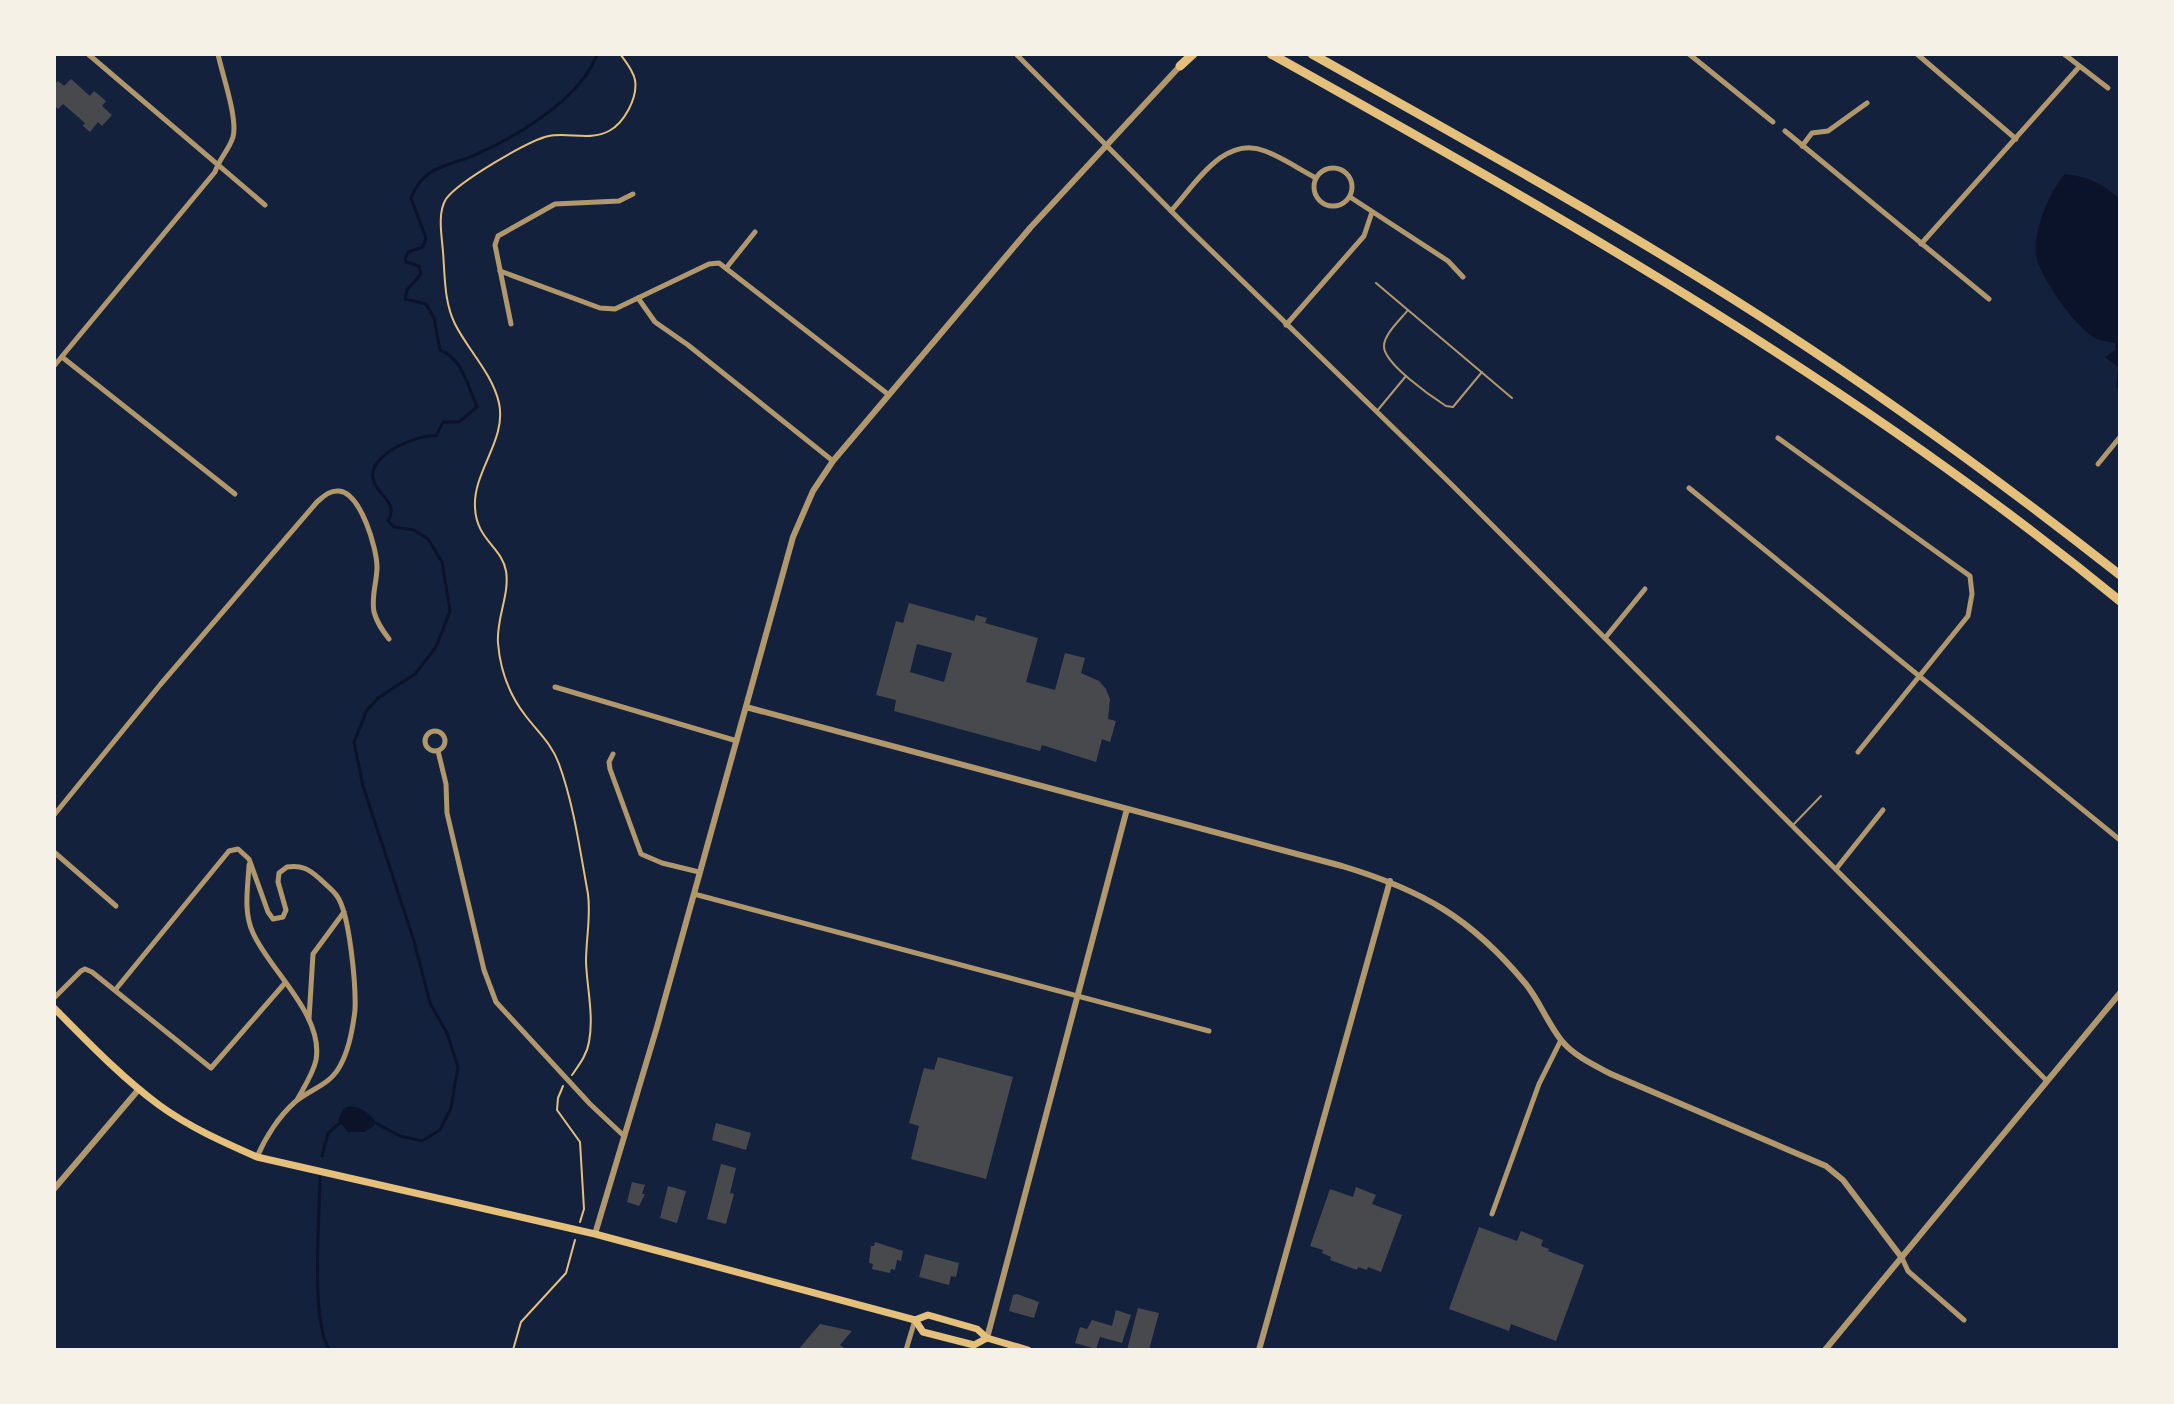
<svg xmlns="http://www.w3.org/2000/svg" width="2174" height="1404" font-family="Helvetica,sans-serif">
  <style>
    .water { fill: #0b132b }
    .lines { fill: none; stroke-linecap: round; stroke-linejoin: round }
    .stream { stroke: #0b132b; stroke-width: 3 }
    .building { fill: #48494c; fill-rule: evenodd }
    .path { stroke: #e5c07b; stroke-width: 2 }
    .service { stroke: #b1986c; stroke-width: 2 }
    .minor { stroke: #b1986c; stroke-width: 5 }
    .tertiary { stroke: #b1986c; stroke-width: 6 }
    .secondary { stroke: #e5c07b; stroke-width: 7 }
    .motorway { stroke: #e5c07b; stroke-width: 9 }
  </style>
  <rect width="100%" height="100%" fill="#14213d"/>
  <g class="water">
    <path d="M2065,174C2087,176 2103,184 2120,199V390L2116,387L2118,367L2105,357L2115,350V343C2110,342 2102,341 2097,339C2076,329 2044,282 2037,260C2030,237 2050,190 2065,174Z"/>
    <path d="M350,1106C361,1108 369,1112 375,1121L374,1126L364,1132H348L338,1120L343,1109Z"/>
  </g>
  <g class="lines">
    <g class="stream">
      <path d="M372,1121L400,1136L422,1141L440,1130L451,1108L458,1067L447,1033L430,1003L414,941L363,786L354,742L367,710L378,698L415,674L436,647L450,611L442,562L428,539L414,530L394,527L388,521C400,501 375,495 373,478C369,454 418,434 436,436L443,422H459L477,407C468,386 462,358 440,350L434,318L426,304L405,299L407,290L421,274L419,266L406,262L405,259L408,252L423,247L426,238L411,198C424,165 447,167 475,155C516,137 582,98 597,54"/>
      <path d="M322,1156L328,1133L340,1123"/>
      <path d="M320,1176C320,1212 310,1325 330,1350"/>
    </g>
  </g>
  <g class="building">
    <path d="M71,79L90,96L94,91L106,101L102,106L112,115L102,126L98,122L90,132L83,126L85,123L63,104L58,109L54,105L56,97L54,85L58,81L64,86Z"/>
    <path d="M909,603L974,621L976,615L987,618L985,623L1038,638L1026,682L1055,690L1065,653L1085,658L1081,673L1099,681L1106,689L1110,699L1108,719L1116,721L1110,742L1102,739L1096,762L1042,745L1040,751L894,711L896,700L876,695L896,621L903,623ZM917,644L952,653L944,682L910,672Z"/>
    <path d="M938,1057L1013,1077L986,1179L911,1159L919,1126L909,1123L924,1068L934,1070Z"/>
    <path d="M716,1123L751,1133L746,1150L712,1140Z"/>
    <path d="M721,1164L736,1168L730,1193L734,1194L726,1224L707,1219Z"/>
    <path d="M632,1182L645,1185L642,1194H645L639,1206L627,1202Z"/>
    <path d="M668,1186L686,1191L677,1223L660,1218Z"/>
    <path d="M1356,1187L1376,1195L1372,1204L1402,1215L1381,1272L1368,1267L1367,1270L1358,1267L1357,1270L1330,1260L1331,1257L1322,1253L1323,1250L1310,1246L1330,1189L1353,1197Z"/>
    <path d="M1479,1227L1517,1241L1521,1231L1543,1240L1541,1246L1549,1249L1548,1251L1584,1265L1556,1341L1511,1324L1509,1331L1449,1309Z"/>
    <path d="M875,1242L903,1251L901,1261L897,1260L895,1270L891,1269L890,1273L872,1269L873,1264L869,1263L871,1246H874Z"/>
    <path d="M925,1254L959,1263L956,1277L951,1276L949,1285L919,1277Z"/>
    <path d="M1017,1294L1039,1302L1034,1318L1009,1311L1013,1295Z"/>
    <path d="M1138,1308L1159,1313L1149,1350H1127Z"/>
    <path d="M1116,1310L1131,1315L1122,1343L1100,1337L1096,1349L1075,1343L1080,1327L1087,1329L1092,1320L1112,1326Z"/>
    <path d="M820,1324L852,1331L840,1345L847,1350H798Z"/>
  </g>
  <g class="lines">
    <g class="path">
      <path d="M572,1075C579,1065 587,1055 589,1042C594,1016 587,988 586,962C586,939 591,917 588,894C580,851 574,805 559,764C552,744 537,731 525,715C509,694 500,669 498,643C496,619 510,594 506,571C502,547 476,540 475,507C473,471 507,440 499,403C492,373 468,350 455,324C444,302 445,276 443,252C442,237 437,213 446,199C458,182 529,140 549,136C567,132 591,141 609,131C624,123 638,98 635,80C633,70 626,62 620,54"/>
      <path d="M563,1086L558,1098L557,1110L580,1142L584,1209L580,1222"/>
      <path d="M513,1350L521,1322L566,1273L575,1240"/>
    </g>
    <g class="service">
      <path d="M1376,283L1512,398"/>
      <path d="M1408,310C1401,319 1384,334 1384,346C1383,363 1432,397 1446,406L1453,407L1482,372"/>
      <path d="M1377,411L1406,376"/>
      <path d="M1793,825L1821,796"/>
    </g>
    <g class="minor">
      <path d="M88,54L265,205"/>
      <path d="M1016,54L1187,227L1452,485L2047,1081"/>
      <path d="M1689,54L1773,122"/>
      <path d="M1917,54L2016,139"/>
      <path d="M2064,54L2108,88"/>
      <path d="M1785,131L1989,299"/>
      <path d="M1802,146L1812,133L1828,131L1867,103"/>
      <circle cx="1333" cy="187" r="19"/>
      <path d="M1350,197L1448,261L1463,277"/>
      <path d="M1171,211C1195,185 1224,134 1265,151C1283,158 1299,169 1316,178"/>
      <path d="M1921,244L2079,67"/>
      <path d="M727,267L755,232"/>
      <path d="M500,271L600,308L615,309L709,264L719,263L889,395"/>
      <path d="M638,298L655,322L688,345L833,461"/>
      <path d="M511,324L495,245L498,236L555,204L619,201L633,194"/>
      <path d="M1286,325L1364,236L1372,212"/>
      <path d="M62,357L235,494"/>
      <path d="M54,366L215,172C219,159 229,150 233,137C238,118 222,74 218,54"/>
      <path d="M1778,438L1970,576L1972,594L1968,616L1858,752"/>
      <path d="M2098,464L2120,437"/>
      <path d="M1689,488L2120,840"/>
      <path d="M1605,638L1645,589"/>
      <path d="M555,687L737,741"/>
      <circle cx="435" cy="741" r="10"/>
      <path d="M438,751L446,784L447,813L484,970L496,1002L590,1104L624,1136"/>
      <path d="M613,754L609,762L610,769L641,854L662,863L699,872"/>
      <path d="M54,815L160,685L317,502C324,496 330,490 339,491C361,493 377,549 377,567C377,582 371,596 374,612C377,623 382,630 389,639"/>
      <path d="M54,852L116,906"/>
      <path d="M249,865C248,887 243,912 253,933C270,971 324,1015 316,1060C313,1074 304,1087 297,1100"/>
      <path d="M1836,869L1883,810"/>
      <path d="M694,894L1209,1031"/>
      <path d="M116,989L229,851L238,849L249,859L268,912L273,919L283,917L286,910L278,882L279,873L287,867C302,865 309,869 320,879C325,884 333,890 337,896C350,914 356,987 355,1010C353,1027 349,1049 341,1064C331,1085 312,1088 295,1102C279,1116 265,1138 257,1157"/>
      <path d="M54,998L81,971L85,969L92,972L211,1068L285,983"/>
      <path d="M309,1019L313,954L344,912"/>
      <path d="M1492,1214L1539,1084L1561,1040"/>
      <path d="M1902,1258L1908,1271L1964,1320"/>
      <path d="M906,1350L915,1320"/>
    </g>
    <g class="tertiary">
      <path d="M746,707L1342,866C1422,890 1471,918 1525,983C1539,1000 1547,1022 1561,1040C1574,1056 1594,1065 1611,1074L1826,1166L1843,1180L1902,1258"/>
      <path d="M54,1189L139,1089"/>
      <path d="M595,1234L657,1027L793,537L813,491L833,461L1030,228L1180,66"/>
      <path d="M987,1338L1127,809"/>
      <path d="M1259,1350L1390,881"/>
      <path d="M1825,1350L2120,993"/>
    </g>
    <g class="secondary">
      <path d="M54,1008C87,1041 121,1077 159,1105C189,1127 223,1142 257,1157L595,1234L915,1320L928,1315L977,1329L987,1338L1028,1350"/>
      <path d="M915,1320L923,1332L974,1345L987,1338"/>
    </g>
    <g class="motorway">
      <path d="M1271,54C1566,219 1857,385 2120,601"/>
      <path d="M1312,54C1456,135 1601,215 1741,304C1872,387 1998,479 2120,575"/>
      <path d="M1180,66L1193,54"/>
    </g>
  </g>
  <rect width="2174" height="1404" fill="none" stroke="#f6f1e7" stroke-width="112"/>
</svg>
